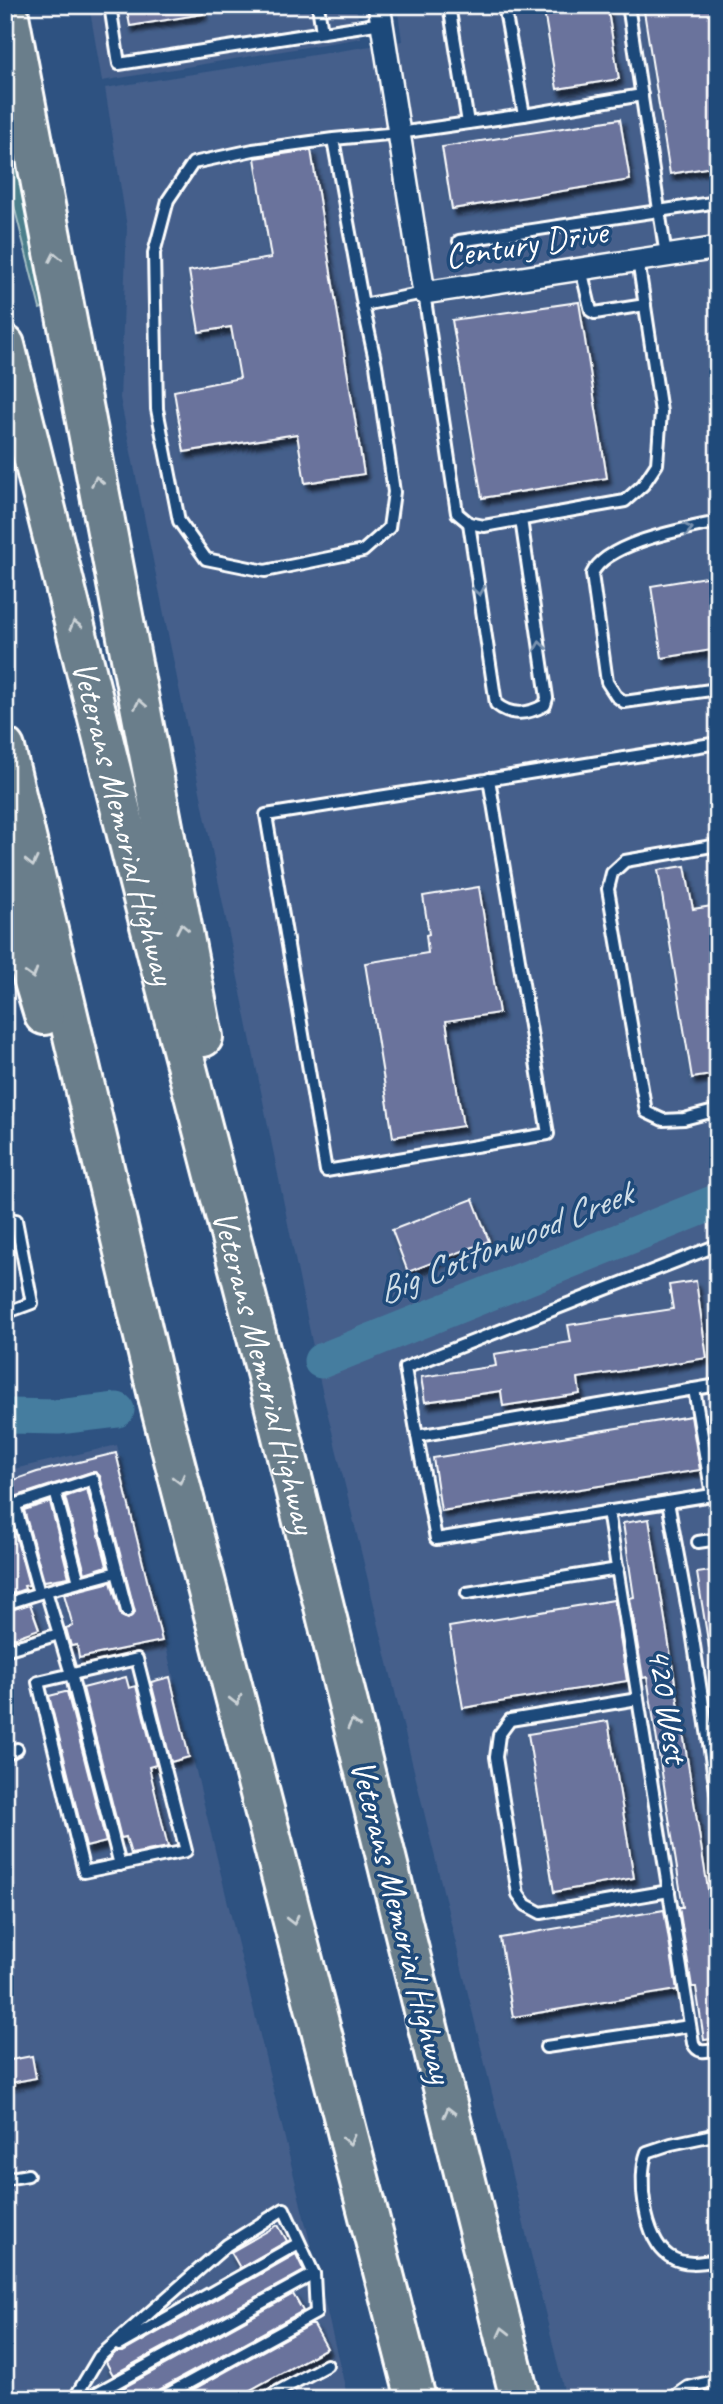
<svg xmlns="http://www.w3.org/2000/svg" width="723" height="2404" font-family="Caveat,sans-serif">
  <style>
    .built { fill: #445f8b }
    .green { fill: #4c7f8b; stroke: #a6bfc5; stroke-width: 2 }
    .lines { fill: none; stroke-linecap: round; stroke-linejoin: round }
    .river { stroke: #457d9f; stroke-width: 35 }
    .building { fill: #6a739c; stroke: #fff; stroke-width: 2; filter: url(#shadow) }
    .lane-casing { stroke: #fff; stroke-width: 16 }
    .street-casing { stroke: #fff; stroke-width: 26 }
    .highway-casing { stroke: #fff; stroke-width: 44 }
    .lane { stroke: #1f4a7a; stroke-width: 10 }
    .street { stroke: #1f4a7a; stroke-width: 21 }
    .highway { stroke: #6b7e8b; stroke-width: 38 }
    .oneway { stroke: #cbd2d6 }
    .oneway2 { stroke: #7992af }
    .labels { text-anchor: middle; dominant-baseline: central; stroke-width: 7; stroke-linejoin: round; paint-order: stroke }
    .street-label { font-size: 35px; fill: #fff; stroke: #1f4a7a }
    .water-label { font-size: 37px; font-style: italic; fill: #d0dee7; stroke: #1f4a7a }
  </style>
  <defs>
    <filter id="shadow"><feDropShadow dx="3.5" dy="6" stdDeviation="2" flood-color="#0009"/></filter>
  </defs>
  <rect width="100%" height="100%" fill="#2e5281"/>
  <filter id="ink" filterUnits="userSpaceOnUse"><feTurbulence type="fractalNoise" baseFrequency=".0143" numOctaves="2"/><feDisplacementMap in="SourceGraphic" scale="14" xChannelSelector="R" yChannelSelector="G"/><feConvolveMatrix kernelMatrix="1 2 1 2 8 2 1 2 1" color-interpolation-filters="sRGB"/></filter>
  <g filter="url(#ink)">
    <g class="built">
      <path d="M89,5H356L361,38L102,81Z"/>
      <path d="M397,5H718V2399H566L321,1386L120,398L127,227L105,88L402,41Z"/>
      <path d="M117,1445L348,2399H5V1471Z"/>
    </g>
    <path class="green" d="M5,108L45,307L40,309L5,170Z"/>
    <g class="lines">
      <g class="river">
        <path d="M321,1361L718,1201"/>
        <path d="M5,1419L10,1416L58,1417L117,1410"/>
      </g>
    </g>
    <g class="building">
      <path d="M126,5H202L203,14L130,26Z"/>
      <path d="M543,5H607L619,79L557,89Z"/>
      <path d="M643,5H716L718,19V166L670,174Z"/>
      <path d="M620,119L630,180L452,209L442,147Z"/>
      <path d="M311,150L364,474L305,483L297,434L184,452L174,391L240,378L231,327L199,332L189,271L271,258L255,158Z"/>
      <path d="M579,302L607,478L482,498L452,320Z"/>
      <path d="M718,575V649L662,658L651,586Z"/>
      <path d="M685,866L693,909L718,905V1074L692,1078L658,870Z"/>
      <path d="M479,887L499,1013L446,1021L463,1126L393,1137L365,963L428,953L426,935L429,934L423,896Z"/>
      <path d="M473,1199L489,1241L408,1272L392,1230Z"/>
      <path d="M696,1281L707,1358L578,1378L580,1394L503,1406L501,1391L425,1402L421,1377L496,1366L494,1354L571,1342L568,1325L673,1309L669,1285Z"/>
      <path d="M718,1412V1462H714L706,1414Z"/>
      <path d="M691,1416L700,1470L441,1511L433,1458Z"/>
      <path d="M116,1453L162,1641L79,1658L77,1645L71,1646L69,1639L66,1628L73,1626L64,1594L111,1582L121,1616L128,1619L135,1612L100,1476L95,1472H91L5,1500V1483L37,1472Z"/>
      <path d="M87,1489L107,1566L85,1573L65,1497Z"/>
      <path d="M50,1502L69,1577L44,1581L24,1510Z"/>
      <path d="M10,1515L29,1585L24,1586L25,1589L5,1596V1516Z"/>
      <path d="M649,1519L718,1952V2038L704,2040L696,1987H692L679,1907H683L647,1677L643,1678L630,1598L634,1597L623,1523Z"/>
      <path d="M718,1570V1646L709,1647L697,1573Z"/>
      <path d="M614,1600L627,1681L463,1708L449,1627Z"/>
      <path d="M30,1604L39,1629L5,1641V1612Z"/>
      <path d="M126,1677L129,1688L136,1686L156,1765L149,1767L168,1847L131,1854L126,1837L121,1838L83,1688Z"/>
      <path d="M170,1677L189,1757L171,1762L151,1682Z"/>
      <path d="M65,1692H67L106,1842L86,1847L49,1696Z"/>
      <path d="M608,1721L634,1878L554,1892L528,1734Z"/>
      <path d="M664,1910L677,1990L513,2017L500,1938Z"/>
      <path d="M32,2056L36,2078L5,2084V2061Z"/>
      <path d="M278,2225L287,2241L240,2268L231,2252Z"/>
      <path d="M296,2254L304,2271L113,2375L106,2362L116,2352H123Z"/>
      <path d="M293,2294L303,2311L155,2392L151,2399H126L121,2389Z"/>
      <path d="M310,2325H314L327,2348L234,2399H176Z"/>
    </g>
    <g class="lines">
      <defs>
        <g id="lane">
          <path d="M110,5L119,64L382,23"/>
          <path d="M318,5L322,32"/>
          <path d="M449,5L468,123"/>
          <path d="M628,5L666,256"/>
          <path d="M524,115L642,95"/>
          <path d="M333,139L253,150L193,163L168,200L154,253L157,409L179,521L206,559L265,571L363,551L389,528L394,492L376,365L363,305L333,139L399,133L524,115L504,5"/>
          <path d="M459,241L718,202"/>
          <path d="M581,269L591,311L595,313L645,305"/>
          <path d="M363,305L424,293L457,513L469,523L484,526L625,501L643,485L657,464L661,412L638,260"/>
          <path d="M718,522C686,529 606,542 592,574L607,682L616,696L624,702L718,689"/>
          <path d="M469,523L496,704C512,717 528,714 545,705L547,698L521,519"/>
          <path d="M489,779L548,1134L326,1171L266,815L718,743"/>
          <path d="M718,845L625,861L612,873L608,889L646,1112L663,1120L684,1119L718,1110"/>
          <path d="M5,1221L16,1220L32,1303L5,1313"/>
          <path d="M718,1385L694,1389L712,1495L718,1494"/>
          <path d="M694,1389L417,1436L436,1539L712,1495"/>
          <path d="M417,1436L405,1368L718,1245"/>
          <path d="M55,1491L79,1582"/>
          <path d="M668,1502L692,1632L718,1803"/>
          <path d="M15,1505L39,1593"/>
          <path d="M5,1508L93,1479L127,1611"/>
          <path d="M608,1511L693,2043C698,2055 707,2051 718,2049"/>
          <path d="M698,1542L718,1539"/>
          <path d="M46,1591L117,1572"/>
          <path d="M467,1593L618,1569"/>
          <path d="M5,1604L46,1591L71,1674L120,1865"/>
          <path d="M5,1650L59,1634"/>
          <path d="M137,1659L186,1851L84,1872L38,1682Z"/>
          <path d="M638,1699L510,1720L499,1735L496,1757L518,1894L526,1905L541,1913L669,1891"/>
          <path d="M5,1755L17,1749"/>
          <path d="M546,2047L690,2026"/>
          <path d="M718,2134L671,2144L647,2152C637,2178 644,2239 669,2256C684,2266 701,2263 718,2260"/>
          <path d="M5,2179L28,2175"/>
          <path d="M119,2345L299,2243"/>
          <path d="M74,2399L99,2357L227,2245L284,2209L314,2274L86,2399"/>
          <path d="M159,2399L316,2313L314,2274"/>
          <path d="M264,2399L327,2365"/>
          <path d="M671,2399L688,2387L718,2380"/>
        </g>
        <path id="street" d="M379,5L424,293L718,248"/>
        <g id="highway">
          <path d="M7,5L203,1037"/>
          <path id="s1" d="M5,345L140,887L268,1380L520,2399"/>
          <path d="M5,748L162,1413L416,2399"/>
          <path d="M5,885L44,1015"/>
        </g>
      </defs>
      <use href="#lane" class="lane-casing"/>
      <use href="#street" class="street-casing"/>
      <use href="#highway" class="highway-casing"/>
      <use href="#lane" class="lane"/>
      <use href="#street" class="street"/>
      <use href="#highway" class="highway"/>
    </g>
    <defs><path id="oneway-chevron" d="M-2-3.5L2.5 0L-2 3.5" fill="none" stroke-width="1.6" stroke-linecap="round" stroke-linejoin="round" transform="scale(1.75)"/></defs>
    <g class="oneway">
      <use href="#oneway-chevron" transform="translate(55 257) rotate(-101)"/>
      <use href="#oneway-chevron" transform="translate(97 481) rotate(-101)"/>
      <use href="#oneway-chevron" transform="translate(75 625) rotate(-104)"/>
      <use href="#oneway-chevron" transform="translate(140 704) rotate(-101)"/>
      <use href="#oneway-chevron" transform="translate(32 862) rotate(77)"/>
      <use href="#oneway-chevron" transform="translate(182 928) rotate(-101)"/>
      <use href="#oneway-chevron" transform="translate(32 974) rotate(73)"/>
      <use href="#oneway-chevron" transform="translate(179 1479) rotate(76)"/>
      <use href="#oneway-chevron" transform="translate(236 1700) rotate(76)"/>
      <use href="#oneway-chevron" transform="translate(353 1724) rotate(-104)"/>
      <use href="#oneway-chevron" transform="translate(293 1920) rotate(76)"/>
      <use href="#oneway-chevron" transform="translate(449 2112) rotate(-104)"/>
      <use href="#oneway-chevron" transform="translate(349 2140) rotate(76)"/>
      <use href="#oneway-chevron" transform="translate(503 2332) rotate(-104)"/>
    </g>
    <g class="oneway2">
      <use href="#oneway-chevron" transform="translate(688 529) rotate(-12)"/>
      <use href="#oneway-chevron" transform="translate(479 591) rotate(81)"/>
      <use href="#oneway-chevron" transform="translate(540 646) rotate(-98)"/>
    </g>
  </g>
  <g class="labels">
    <g class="street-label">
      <text transform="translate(526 244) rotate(-9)">Century Drive</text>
      <text stroke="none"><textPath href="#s1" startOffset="492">Veterans Memorial Highway</textPath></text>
      <text stroke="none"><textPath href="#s1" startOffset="1059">Veterans Memorial Highway</textPath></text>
      <text transform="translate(668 1705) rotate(81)">420 West</text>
      <text transform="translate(402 1921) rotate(76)">Veterans Memorial Highway</text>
    </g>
    <g class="water-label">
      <text transform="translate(504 1242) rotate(-22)">Big Cottonwood Creek</text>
    </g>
  </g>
  <rect width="723" height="2404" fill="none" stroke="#1f4a7a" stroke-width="28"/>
  <rect x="14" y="14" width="695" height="2376" fill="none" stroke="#fff" stroke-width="2.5" filter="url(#ink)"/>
</svg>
